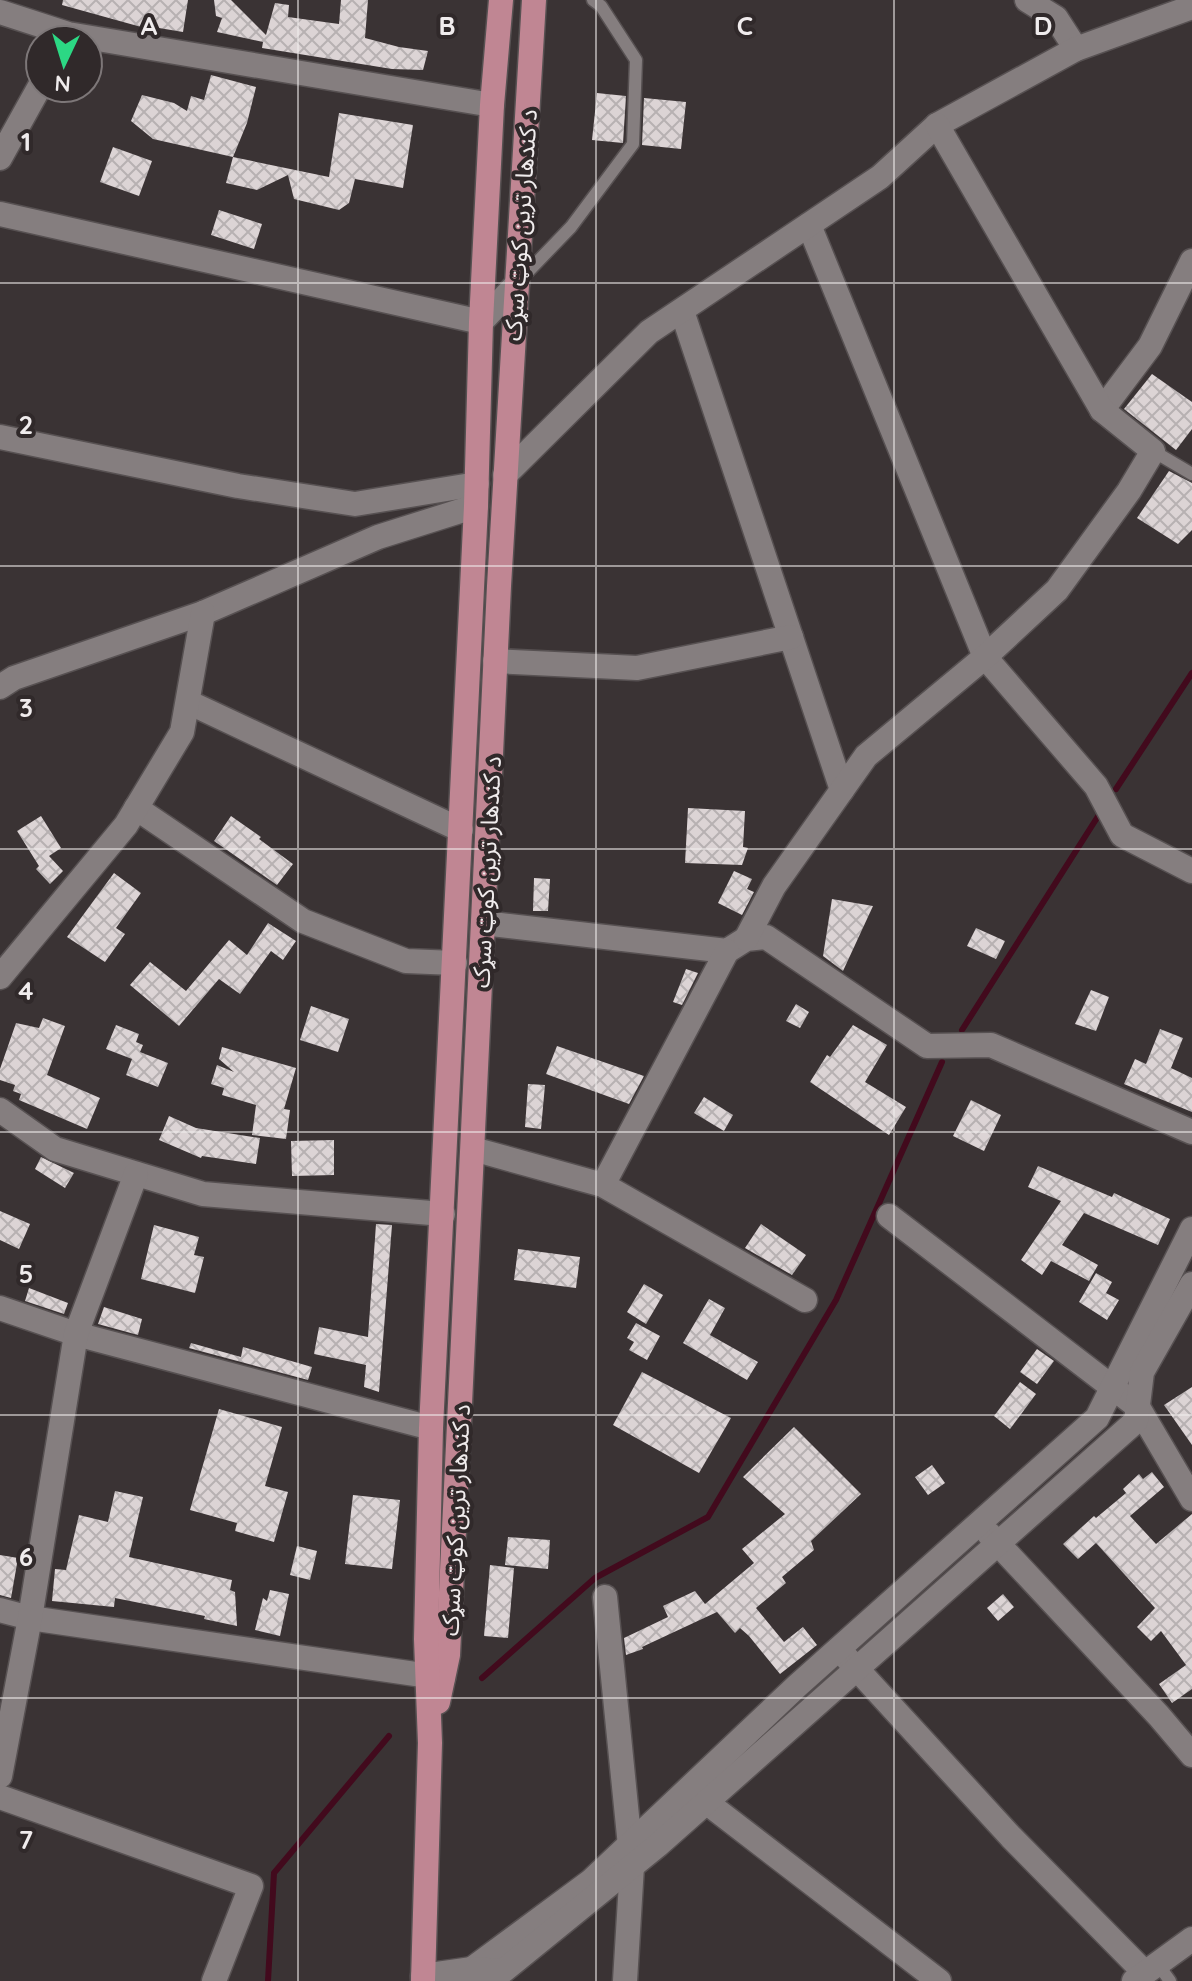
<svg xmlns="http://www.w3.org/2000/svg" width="1192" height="1981" font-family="Quicksand,'Noto Sans Arabic',sans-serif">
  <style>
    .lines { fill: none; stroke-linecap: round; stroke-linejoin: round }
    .stream { stroke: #420a1d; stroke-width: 6 }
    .building { fill: url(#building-cross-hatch) }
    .lane-casing { stroke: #575152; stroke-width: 15 }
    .street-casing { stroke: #575152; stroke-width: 27 }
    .primary-casing { stroke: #575152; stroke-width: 27 }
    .lane { stroke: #857e7f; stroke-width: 12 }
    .street { stroke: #857e7f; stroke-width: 24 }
    .primary { stroke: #c08693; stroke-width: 24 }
    .grid { fill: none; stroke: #f0eced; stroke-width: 2; stroke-opacity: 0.55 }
    .labels { text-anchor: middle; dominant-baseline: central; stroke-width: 8; stroke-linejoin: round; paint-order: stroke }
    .street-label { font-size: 24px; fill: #f0eced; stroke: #30292a }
    .grid-label { font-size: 26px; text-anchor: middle; font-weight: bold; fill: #f0eced; stroke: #30292a; stroke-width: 8; stroke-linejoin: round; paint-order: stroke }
  </style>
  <defs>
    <pattern id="building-cross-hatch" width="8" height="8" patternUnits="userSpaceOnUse" patternTransform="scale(2)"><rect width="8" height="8" fill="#dcd4d5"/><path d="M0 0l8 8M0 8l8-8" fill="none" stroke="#b7b1b2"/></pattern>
  </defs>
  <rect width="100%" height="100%" fill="#3a3334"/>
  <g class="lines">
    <g class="stream">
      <path d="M1116,789L1192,673"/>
      <path d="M962,1030L1102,810"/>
      <path d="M482,1678L595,1578L708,1517L836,1300L942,1062"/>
      <path d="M268,1981L274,1873L389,1736"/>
    </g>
  </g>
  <g class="building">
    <path d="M63,0H188L183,32L153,27L152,30L62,5Z"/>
    <path d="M214,0H231L266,35L275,3L289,5L288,17L339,24L341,0H368L365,38L399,47L428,51L423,70L392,69L262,48L263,42L217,32L222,18L216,16Z"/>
    <path d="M211,75L256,87L247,123L233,157L153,139L131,121L142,95L174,103L187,111L191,96L204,100Z"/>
    <path d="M597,93L626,96L623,143L592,140Z"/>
    <path d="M644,98L686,102L681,149L642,145Z"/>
    <path d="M339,113L413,125L403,188L355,179L349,203L339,210L294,199L288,175L257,190L226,183L233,157L329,177Z"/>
    <path d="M113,147L152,161L139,196L100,182Z"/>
    <path d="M219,210L262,224L254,249L211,235Z"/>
    <path d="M1152,374L1192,402V429L1176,450L1124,409Z"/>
    <path d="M1169,471L1192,483V530L1178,544L1137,518Z"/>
    <path d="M688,808L745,811L743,847L748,848L742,865L685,863Z"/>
    <path d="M41,816L61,848L49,856L63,871L50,884L36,869L39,866L17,831Z"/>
    <path d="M231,816L261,837L259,839L293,864L277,885L214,841Z"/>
    <path d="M734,871L752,879L747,889L754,892L742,915L718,903Z"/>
    <path d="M114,873L141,893L116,928L125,934L105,962L67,937Z"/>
    <path d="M534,878L550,879L548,911H533Z"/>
    <path d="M832,899L873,906L843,971L823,956Z"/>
    <path d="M268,923L296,941L283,960L271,951L240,994L219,979L179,1026L130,985L150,962L186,991L229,940L247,955Z"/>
    <path d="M976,928L1005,941L996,959L967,946Z"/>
    <path d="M686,969L698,973L682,1005L673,1002Z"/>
    <path d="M1091,990L1109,997L1096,1031L1075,1024Z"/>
    <path d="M796,1004L809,1012L800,1028L786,1021Z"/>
    <path d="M311,1006L349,1019L338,1052L300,1040Z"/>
    <path d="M43,1018L65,1026L47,1075L100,1098L87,1129L19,1100L21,1094L13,1091L15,1085L0,1080V1069L16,1023L39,1028Z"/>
    <path d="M116,1025L139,1034L136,1042L143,1045L140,1052L168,1063L158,1087L126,1075L132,1059L106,1049Z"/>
    <path d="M853,1025L887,1045L865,1082L906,1107L889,1135L810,1082L827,1055L830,1057Z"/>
    <path d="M1160,1029L1183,1038L1171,1068L1192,1078V1112L1124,1084L1135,1059L1146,1064Z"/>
    <path d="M557,1046L644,1076L629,1104L546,1074Z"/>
    <path d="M222,1047L296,1068L284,1109L290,1110L286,1139L252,1135L256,1105L222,1095L224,1088L211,1084L217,1065L234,1072L219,1059Z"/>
    <path d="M528,1084L545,1085L541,1129L525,1127Z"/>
    <path d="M704,1097L733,1115L724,1131L694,1113Z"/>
    <path d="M971,1100L1001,1115L984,1151L953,1136Z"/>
    <path d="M169,1116L196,1128L260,1138L256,1164L202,1156L201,1158L159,1140Z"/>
    <path d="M334,1140V1175L292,1176L291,1141Z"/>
    <path d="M41,1157L74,1173L65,1188L35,1169Z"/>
    <path d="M1038,1166L1112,1197L1114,1193L1170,1219L1158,1245L1084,1213L1062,1245L1098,1265L1089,1281L1051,1261L1042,1275L1021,1260L1061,1201L1028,1187Z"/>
    <path d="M0,1211L30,1224L19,1249L0,1240Z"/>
    <path d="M376,1224L392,1225L379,1392L364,1387L366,1365L314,1354L319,1327L368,1337Z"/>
    <path d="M761,1224L806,1255L792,1275L745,1248Z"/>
    <path d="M154,1225L199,1237L194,1255L204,1257L195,1293L141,1279Z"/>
    <path d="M518,1249L580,1257L576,1288L514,1280Z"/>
    <path d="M1096,1273L1112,1282L1106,1293L1119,1300L1107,1320L1079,1302Z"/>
    <path d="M644,1284L663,1295L646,1324L627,1312Z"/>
    <path d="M29,1288L68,1303L64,1314L25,1301Z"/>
    <path d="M709,1299L725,1308L710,1335L758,1362L747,1380L683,1343Z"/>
    <path d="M104,1307L142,1319L138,1335L98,1324Z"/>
    <path d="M636,1323L660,1336L647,1360L629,1350L634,1342L627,1338Z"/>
    <path d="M191,1343L241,1357L243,1347L312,1367L308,1380L189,1348Z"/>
    <path d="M1037,1349L1054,1361L1037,1384L1020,1372Z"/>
    <path d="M642,1372L731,1418L699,1473L613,1425Z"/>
    <path d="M1020,1382L1036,1394L1010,1429L994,1416Z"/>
    <path d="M1192,1387V1445L1164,1405Z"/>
    <path d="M219,1409L282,1427L265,1486L288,1492L274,1542L235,1531L237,1523L190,1510Z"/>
    <path d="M794,1427L861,1494L811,1541L814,1550L782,1577L786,1583L756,1608L784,1642L803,1627L817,1645L780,1674L749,1636L740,1628L735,1633L717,1612L642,1647L643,1649L626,1655L624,1638L668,1617L663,1606L695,1591L705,1604L754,1563L742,1549L785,1514L743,1477Z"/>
    <path d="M932,1465L945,1483L928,1495L915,1477Z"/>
    <path d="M1152,1472L1164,1487L1130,1516L1156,1544L1192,1514V1689L1172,1703L1159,1684L1186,1665L1161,1631L1151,1641L1137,1627L1155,1608L1096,1543L1078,1559L1063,1544L1094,1516L1096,1518L1126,1493L1123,1489L1139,1474L1143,1479Z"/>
    <path d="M115,1491L143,1497L129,1557L232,1580L230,1590L235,1592L237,1626L204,1619L205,1616L115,1598L114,1607L52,1601L55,1569L66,1570L79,1515L108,1522Z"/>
    <path d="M353,1495L400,1500L392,1569L345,1564Z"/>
    <path d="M508,1537L550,1540L548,1569L505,1565Z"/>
    <path d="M297,1546L317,1551L310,1580L290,1575Z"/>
    <path d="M0,1555L18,1558L11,1598L0,1595Z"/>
    <path d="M490,1565L514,1568L508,1638L484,1636Z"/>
    <path d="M270,1590L289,1594L280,1636L255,1630L263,1598L267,1601Z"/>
    <path d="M1003,1594L1014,1607L998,1621L987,1608Z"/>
  </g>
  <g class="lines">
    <defs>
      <g id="lane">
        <path d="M519,281L571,227L633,144L636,60L601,6L593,0"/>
        <path d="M1153,451L1192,474"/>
        <path d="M1157,1963L1170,1981"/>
      </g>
      <g id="street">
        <path d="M1027,0L1056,18L1076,49"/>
        <path d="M0,12L68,34L492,105"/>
        <path d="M0,158L40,86"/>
        <path d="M0,214L481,322L517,284"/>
        <path d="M809,225L985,657L1096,786L1122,835L1192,871"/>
        <path d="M682,311L842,790"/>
        <path d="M1102,410L1150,346L1192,261"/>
        <path d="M0,437L238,486L355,504L477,484"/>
        <path d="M505,475L649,332L880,177L937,125L1076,49L1192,7"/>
        <path d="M495,661L637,668L791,637"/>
        <path d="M0,687L14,678L203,613L378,537L476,506"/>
        <path d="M188,702L461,830"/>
        <path d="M136,808L303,921L406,961L455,963"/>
        <path d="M483,923L727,951L746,939L766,937L927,1046L991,1045L1192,1132"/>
        <path d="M746,939L774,886L866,756L985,657L1057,590L1129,491L1153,451L1102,410L937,125"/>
        <path d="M0,977L126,825L182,732L203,613"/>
        <path d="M0,1110L55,1149L203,1194L443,1214"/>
        <path d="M473,1149L603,1185L805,1300"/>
        <path d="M603,1185L727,951"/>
        <path d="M889,1216L1138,1407L1192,1499"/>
        <path d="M0,1308L76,1334L431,1428"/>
        <path d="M989,1534L1159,1716L1192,1755"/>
        <path d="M605,1597L632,1866L625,1981"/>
        <path d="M0,1610L30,1618L443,1678"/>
        <path d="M846,1657L1011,1837L1144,1972"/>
        <path d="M0,1776L30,1618L76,1334L136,1174"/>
        <path d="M0,1797L251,1886L214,1981"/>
        <path d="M706,1802L939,1981"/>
        <path d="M472,1969L591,1881L797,1686L1097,1418L1192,1229"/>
        <path d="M423,1976L472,1969L503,1971L658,1845L1136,1421L1142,1372L1192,1284"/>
        <path d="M1134,1981L1192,1939"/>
      </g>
      <g id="primary">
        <path d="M438,1702L448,1655L499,586L534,0"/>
        <path d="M423,1981L430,1743L426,1639L431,1428L476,506L481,322L492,105L501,0"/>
      </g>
    </defs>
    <use href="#lane" class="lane-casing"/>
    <use href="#street" class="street-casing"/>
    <use href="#primary" class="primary-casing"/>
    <use href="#lane" class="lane"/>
    <use href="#street" class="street"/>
    <use href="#primary" class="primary"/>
  </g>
  <path class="grid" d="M298,0V1981M596,0V1981M894,0V1981M0,283H1192M0,566H1192M0,849H1192M0,1132H1192M0,1415H1192M0,1698H1192"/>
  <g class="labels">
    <g class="street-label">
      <text transform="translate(520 225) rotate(-86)">د کندهار ترين کوټ سړک</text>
      <text transform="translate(486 872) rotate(-87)">د کندهار ترين کوټ سړک</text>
      <text transform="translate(455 1520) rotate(-87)">د کندهار ترين کوټ سړک</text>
    </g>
  </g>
  <g class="grid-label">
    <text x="149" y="35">A</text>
    <text x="447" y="35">B</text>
    <text x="745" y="35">C</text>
    <text x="1043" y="35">D</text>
    <text x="26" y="151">1</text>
    <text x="26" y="434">2</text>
    <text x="26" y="717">3</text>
    <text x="26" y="1000">4</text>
    <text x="26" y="1283">5</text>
    <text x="26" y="1566">6</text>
    <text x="26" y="1849">7</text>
  </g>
  <g transform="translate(64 64) rotate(184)"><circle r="38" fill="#30292a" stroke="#7d7778" stroke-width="2"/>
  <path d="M0-6L14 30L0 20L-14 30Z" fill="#2cd884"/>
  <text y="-12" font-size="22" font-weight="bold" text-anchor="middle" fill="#f0eced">N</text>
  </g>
</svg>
